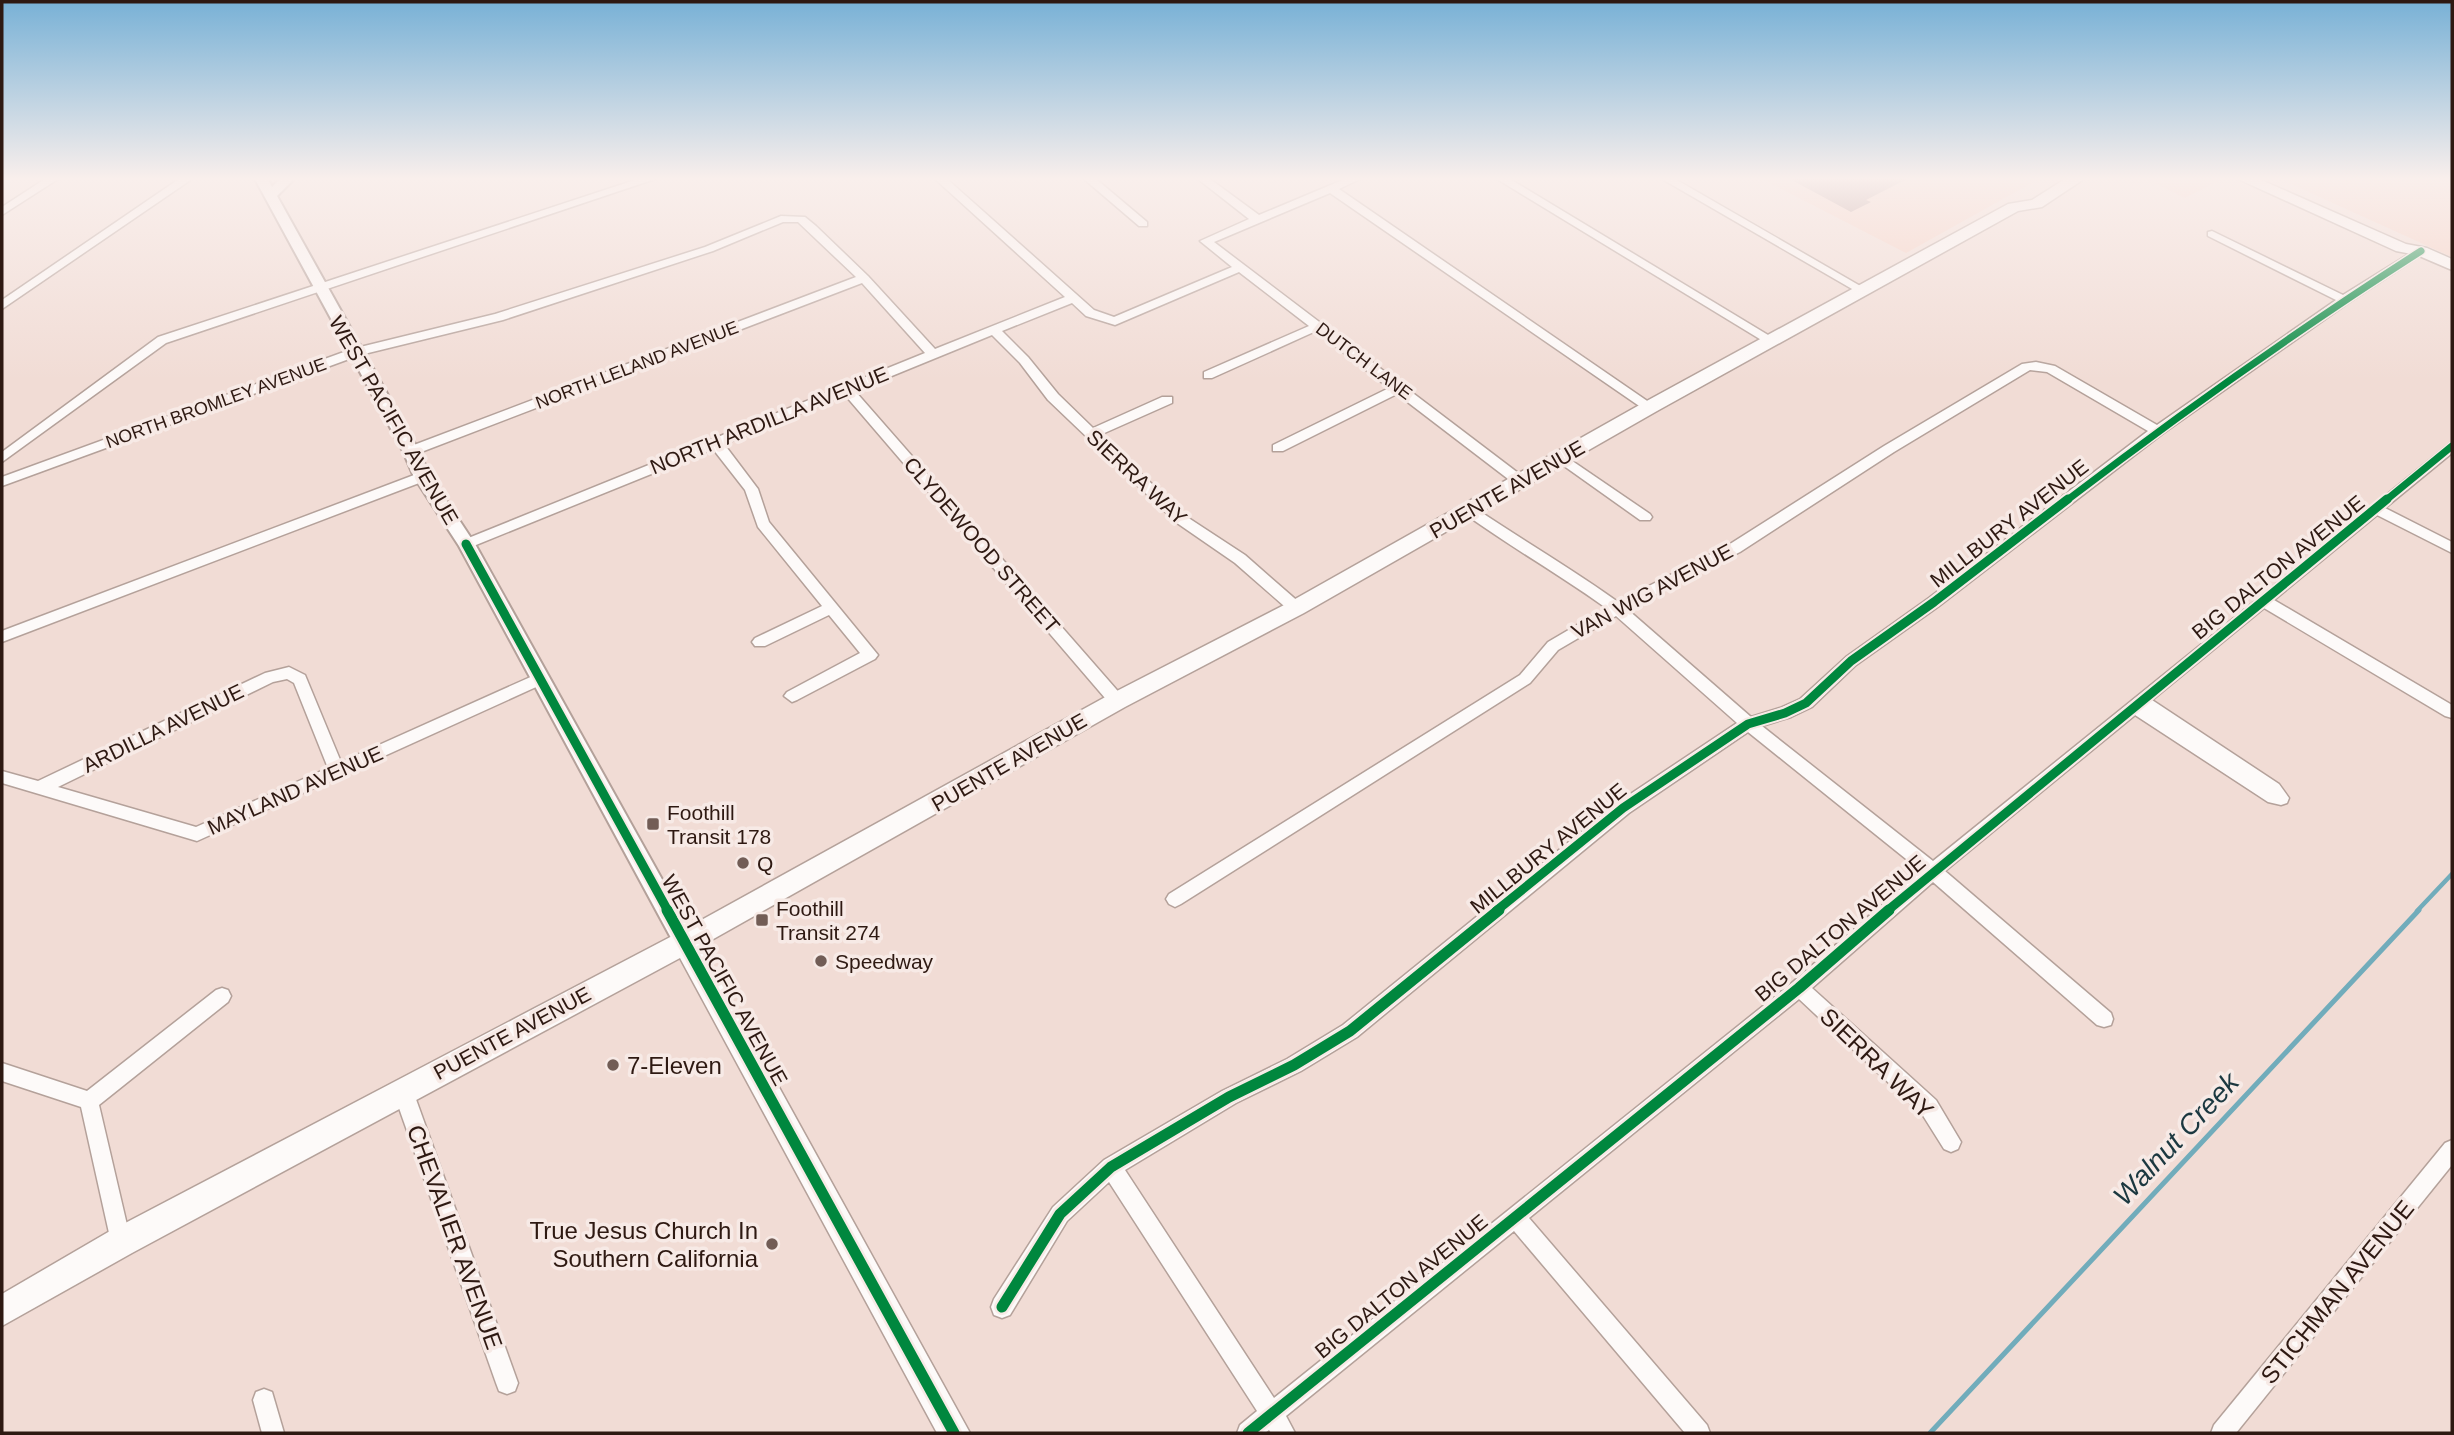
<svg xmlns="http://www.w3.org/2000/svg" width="2454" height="1435" font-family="Arial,sans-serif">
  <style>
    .built { fill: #f6cfc2 }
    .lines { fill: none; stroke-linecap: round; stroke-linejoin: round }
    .stream-far1 { stroke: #71acbb; stroke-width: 4.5 }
    .stream { stroke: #71acbb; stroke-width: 5 }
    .building { fill: #ab8b8b }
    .minor-casing { stroke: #b4a19a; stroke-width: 3 }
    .tertiary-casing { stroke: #b4a19a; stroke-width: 4 }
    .secondary-casing { stroke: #b4a19a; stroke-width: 3 }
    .minor { fill: #fdfaf9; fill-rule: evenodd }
    .tertiary { fill: #fdfaf9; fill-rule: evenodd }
    .secondary { fill: #fdfaf9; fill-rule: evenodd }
    .cycleway-far2-casing { stroke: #f7eae6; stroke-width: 10 }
    .cycleway-far1-casing { stroke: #f7eae6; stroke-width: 13 }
    .cycleway-casing { stroke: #f7eae6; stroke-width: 16 }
    .cycleway-far2 { stroke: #00873e; stroke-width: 7 }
    .cycleway-far1 { stroke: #00873e; stroke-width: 9 }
    .cycleway { stroke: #00873e; stroke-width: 11 }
    .poi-dot { fill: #725d56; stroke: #f7eae6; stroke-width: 2.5 }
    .labels { text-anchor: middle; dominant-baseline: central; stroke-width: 7; stroke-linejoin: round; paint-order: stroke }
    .far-street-label { font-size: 18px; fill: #2e1912; stroke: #f7eae6 }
    .street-label { font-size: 21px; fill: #2e1912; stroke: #f7eae6 }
    .poi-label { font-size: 21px; fill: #2e1912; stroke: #f7eae6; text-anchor: start }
    .near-street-label { font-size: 24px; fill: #2e1912; stroke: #f7eae6 }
    .near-poi-label { font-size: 24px; fill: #2e1912; stroke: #f7eae6; text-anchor: start }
    .near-water-label { font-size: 28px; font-style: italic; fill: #1b3840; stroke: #f7eae6 }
  </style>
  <rect width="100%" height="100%" fill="#f1dcd5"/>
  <g class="built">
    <path d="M1762,179H2039L1906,253Z"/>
    <path d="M2146,179H2222L2185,198Z"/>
    <path d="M2280,179H2452V257Z"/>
  </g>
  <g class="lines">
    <path class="stream-far1" d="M2417,911L2452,874"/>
    <path class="stream" d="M1930,1433L2419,910"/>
  </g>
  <path class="building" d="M1790,179H1907L1866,200L1871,202L1851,212Z"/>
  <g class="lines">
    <defs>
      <g id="minor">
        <path d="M45,179H58L2,215V207Z"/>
        <path d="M179,179H192L2,309V300Z"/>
        <path d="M638,179H655L166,343L2,462V452L158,337Z"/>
        <path d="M935,179H947L1094,310L1114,317L1232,267L1200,241L1249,219L1198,179H1210L1259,215L1345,179H1360L1339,189L1656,407L1650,411L1645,410L1330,193L1214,242L1526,479L1528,482L1526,485H1516L1397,394L1283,451H1273V445L1389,388L1316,331L1212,378H1204V372L1309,326L1239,272L1115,325L1086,316L1072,303L1002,331L1028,357L1058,394L1093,428L1162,397H1172V403L1100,435L1187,517L1245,555L1301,604L1303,608L1296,613L1291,612L1235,563L1177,523L1048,400L1020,363L992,335L855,391L1123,697L1125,701L1123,705H1111L845,395L724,444L758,489L769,522L878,655L875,659L797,700L792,702L784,696L787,692L860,653L829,615L765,646H755L752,642L755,638L822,606L758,527L745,490L713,449L471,547H461L459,544L461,541L925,353L862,283L416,454H406L404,451L406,448L856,277L798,222H783L713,251L503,320L360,355L2,486V477L352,349L495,314L705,247L781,216L805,217L816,226L868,276L935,349L1065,297Z"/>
        <path d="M1084,179H1096L1147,222V226H1139Z"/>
        <path d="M1497,179H1510L1778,341L1772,345L1768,344Z"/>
        <path d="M1662,179H1675L1869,291L1863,295L1859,293Z"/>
        <path d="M2212,231L2343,295L2417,249L2427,251L2348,303L2162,434L1939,606L1856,665L1812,707L1791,717L1762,726L1933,861L2452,442V453L2385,508L2452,542V553L2377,515L2274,600L2452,705V718L2445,716L2264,608L2152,700L2279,784L2289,798L2287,803L2281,805L2268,802L2135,715L1945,871L2111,1013L2113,1019L2111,1025L2104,1027L2097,1025L1933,882L1812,988L1936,1100L1961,1142L1958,1149L1951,1152L1944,1149L1922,1114L1799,999L1529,1218L1707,1425L1710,1433H1685L1514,1231L1286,1416L1295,1433H1271L1269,1430L1265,1433H1237L1240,1425L1257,1411L1109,1182L1067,1221L1010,1315L1002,1318L994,1315L991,1307L994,1299L1053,1207L1104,1160L1222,1091L1287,1059L1343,1025L1617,803L1737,723L1616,616L1558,650L1530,683L1181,904L1175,907L1169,904L1166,899L1169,894L1520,675L1548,642L1606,608C1560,575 1511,547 1465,514L1463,511L1465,508H1475C1522,540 1571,568 1618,602L1730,544L1884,446L2022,364L2036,362L2055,366L2157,425L2336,300L2208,236V232ZM2030,370L2047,372L2148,431L1929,598L1846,657L1800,699L1780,708L1751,717L1627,609L1740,552L1894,452ZM1748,732L1921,871L1793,982L1274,1398L1125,1170L1236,1103L1301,1071L1357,1037L1629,813Z"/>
        <path d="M1562,454L1650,514L1652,517L1650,520H1640L1557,461V455Z"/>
        <path d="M422,472L429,477L427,480L2,642V631Z"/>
        <path d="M289,667L305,675L341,762L535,675H545L548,679L545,683L197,841L2,783V771L38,781L265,673ZM287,679L294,683L328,768L196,827L58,787L273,682Z"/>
        <path d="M222,988L228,990L231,996L228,1002L99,1105L131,1242L128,1249L121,1252L114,1249L111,1242L81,1107L2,1081V1063L87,1091L216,990Z"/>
        <path d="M403,1082L410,1085L413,1091L518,1383L515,1391L507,1394L499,1391L496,1383L393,1091L396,1085Z"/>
        <path d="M2452,1140V1165L2236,1433H2211L2214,1425L2445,1143Z"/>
        <path d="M264,1389L272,1392L284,1433H262L253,1400L256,1392Z"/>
      </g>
      <path id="tertiary" d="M255,179H268L272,187L280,179H294L277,196L419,451L430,476L475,544L693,935L696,942L693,949L685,952L677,949L459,546L414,477L403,451Z"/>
      <g id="secondary">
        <path d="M2065,179H2084L2042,207L2018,211L1657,411L1304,613L1125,707L701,946L970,1433H937L680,958L132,1253L2,1326V1294L110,1231L676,934L1109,695L1288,603L1643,403L2008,204L2032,200Z"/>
        <path d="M2238,179H2259L2406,244L2427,248L2452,259V270L2417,255L2396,251Z"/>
      </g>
    </defs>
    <use href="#minor" class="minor-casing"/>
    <use href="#tertiary" class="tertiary-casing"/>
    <use href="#secondary" class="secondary-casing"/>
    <use href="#minor" class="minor"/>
    <use href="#tertiary" class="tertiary"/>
    <use href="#secondary" class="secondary"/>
    <defs>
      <g id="cycleway-far2">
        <path d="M2066,501C2181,413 2299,329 2421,251"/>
        <path d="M2385,501L2452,446"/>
      </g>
      <g id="cycleway-far1">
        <path d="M466,544L668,911"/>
        <path d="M1496,911L1623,808L1748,724L1785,713L1806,703L1851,661L1934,602L2068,499"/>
        <path d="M1887,911L2387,499"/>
      </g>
      <g id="cycleway">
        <path d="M667,910L954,1433"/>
        <path d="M1002,1307L1060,1214L1111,1167L1229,1097L1294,1065L1350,1031L1499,910"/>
        <path d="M1248,1433L1799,988L1889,910"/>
      </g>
    </defs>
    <use href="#cycleway-far2" class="cycleway-far2-casing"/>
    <use href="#cycleway-far1" class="cycleway-far1-casing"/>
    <use href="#cycleway" class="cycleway-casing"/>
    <use href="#cycleway-far2" class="cycleway-far2"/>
    <use href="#cycleway-far1" class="cycleway-far1"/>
    <use href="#cycleway" class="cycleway"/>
  </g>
  <linearGradient id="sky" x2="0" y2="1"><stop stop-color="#78b1d6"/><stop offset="0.47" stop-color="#f9efec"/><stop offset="1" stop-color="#f9efec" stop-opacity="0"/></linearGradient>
  <rect width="2454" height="380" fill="url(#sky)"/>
  <g class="poi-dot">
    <rect x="646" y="817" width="14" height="14" rx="3.5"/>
    <circle cx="743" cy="863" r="7"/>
    <rect x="755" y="913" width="14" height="14" rx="3.5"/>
    <circle cx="821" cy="961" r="7"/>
    <circle cx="613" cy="1065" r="7"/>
    <circle cx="772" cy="1244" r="7"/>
  </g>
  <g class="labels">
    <g class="far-street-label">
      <text transform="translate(1364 361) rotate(37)">DUTCH LANE</text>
      <text transform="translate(637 365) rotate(-21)">NORTH LELAND AVENUE</text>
      <text transform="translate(216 403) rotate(-20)">NORTH BROMLEY AVENUE</text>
    </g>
    <g class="street-label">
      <text transform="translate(394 420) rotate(60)">WEST PACIFIC AVENUE</text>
      <text transform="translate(769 420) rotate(-22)">NORTH ARDILLA AVENUE</text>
      <text transform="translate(1137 477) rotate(43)">SIERRA WAY</text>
      <text transform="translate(1507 489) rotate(-30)">PUENTE AVENUE</text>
      <text transform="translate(2009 523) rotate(-38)">MILLBURY AVENUE</text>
      <text transform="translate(982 545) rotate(49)">CLYDEWOOD STREET</text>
      <text transform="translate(2278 567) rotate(-39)">BIG DALTON AVENUE</text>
      <text transform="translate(1652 591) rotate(-28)">VAN WIG AVENUE</text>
      <text transform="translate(163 728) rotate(-26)">ARDILLA AVENUE</text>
      <text transform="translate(1009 762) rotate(-30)">PUENTE AVENUE</text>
      <text transform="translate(295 790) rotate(-24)">MAYLAND AVENUE</text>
      <text transform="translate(1548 848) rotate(-39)">MILLBURY AVENUE</text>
      <text transform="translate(1840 928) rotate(-40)">BIG DALTON AVENUE</text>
      <text transform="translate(725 980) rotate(61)">WEST PACIFIC AVENUE</text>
      <text transform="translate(512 1033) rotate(-28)">PUENTE AVENUE</text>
      <text transform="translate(1401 1286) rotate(-39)">BIG DALTON AVENUE</text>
    </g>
    <g class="poi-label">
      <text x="667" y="812">Foothill<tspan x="667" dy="24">Transit 178</tspan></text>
      <text x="757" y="863">Q</text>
      <text x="776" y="908">Foothill<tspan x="776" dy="24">Transit 274</tspan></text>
      <text x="835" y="961">Speedway</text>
    </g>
    <g class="near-street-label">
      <text transform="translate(1877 1063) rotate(44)">SIERRA WAY</text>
      <text transform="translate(455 1237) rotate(70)">CHEVALIER AVENUE</text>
      <text transform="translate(2337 1292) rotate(-51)">STICHMAN AVENUE</text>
    </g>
    <g class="near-poi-label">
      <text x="627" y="1065">7-Eleven</text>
      <text x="758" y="1230" text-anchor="end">True Jesus Church In<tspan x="758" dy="28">Southern California</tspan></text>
    </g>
    <g class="near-water-label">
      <text transform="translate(2176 1139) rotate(-47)">Walnut Creek</text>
    </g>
  </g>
  <rect width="2454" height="1435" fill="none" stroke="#2e1912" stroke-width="7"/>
</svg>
